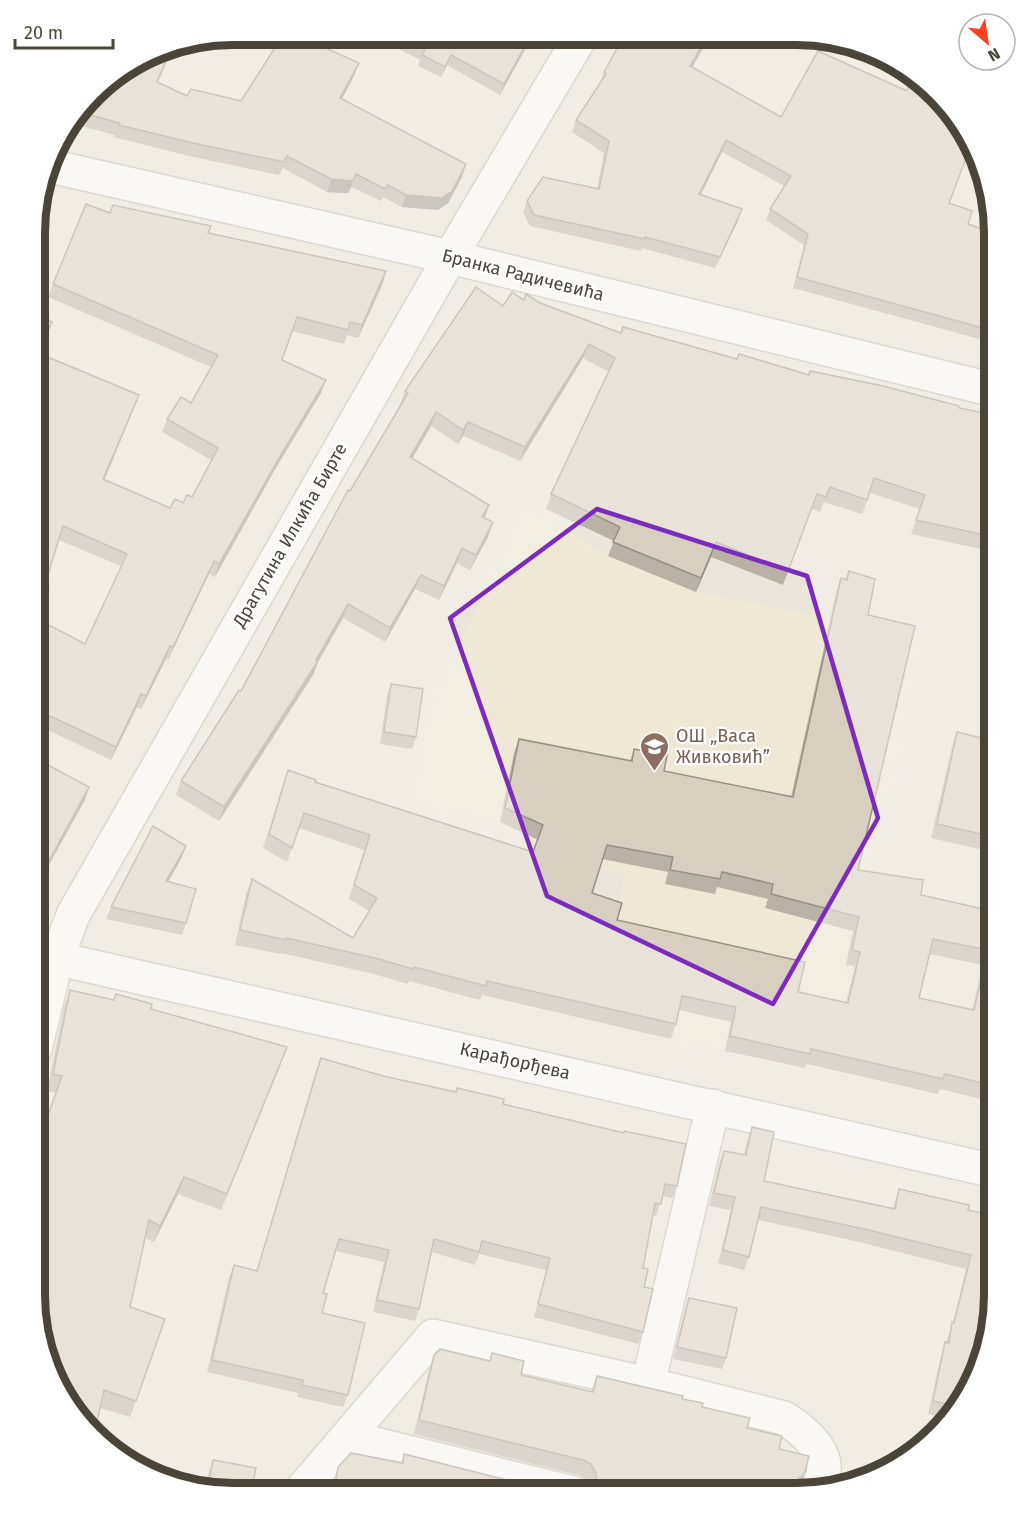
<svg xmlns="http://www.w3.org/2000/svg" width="1029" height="1528" font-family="'Fira Sans',sans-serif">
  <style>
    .residential { fill: #eae5da }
    .education { fill: #efe8d6 }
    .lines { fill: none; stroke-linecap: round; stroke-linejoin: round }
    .minor-casing { stroke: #c2bbae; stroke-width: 36 }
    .minor { stroke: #fff; stroke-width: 33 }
    .wall { fill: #bab2a6; fill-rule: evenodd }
    .shaded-wall { fill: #979187 }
    .building { fill: #d8cfc1; stroke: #979187; stroke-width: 1.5; fill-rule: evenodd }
    .marked { fill: none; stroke: #7b2cbf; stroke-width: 4.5; stroke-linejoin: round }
    .labels { text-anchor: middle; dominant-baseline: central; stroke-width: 4.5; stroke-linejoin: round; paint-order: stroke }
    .street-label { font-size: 18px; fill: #4b4439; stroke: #fff }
    .education-label { font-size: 18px; fill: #785e54; stroke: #fff; text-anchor: start }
    .rim { fill: none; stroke: #4b4439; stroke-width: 8 }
  </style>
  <rect width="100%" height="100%" fill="#f6f3ec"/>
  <path class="residential" d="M233,35L822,36L917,75L979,157L994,233V1308L961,1406L927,1445L872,1478L797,1493L207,1492L112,1453L50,1371L35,1295L36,207L61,134L102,83L169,45Z"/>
  <path class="education" d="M526,505L608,556L696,592L825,617L925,633L858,909L846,965L848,997L831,1069L805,1068L594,1022L625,874L526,849L529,832L470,815L415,803L420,739L447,671Z"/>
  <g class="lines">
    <defs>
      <g id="minor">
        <path d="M50,166L450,257L994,390"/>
        <path d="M37,954L994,1171"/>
        <path d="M35,1049L57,958L73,915L450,257L581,36"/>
        <path d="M648,1384L713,1106"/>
        <path d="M347,1437L573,1493"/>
        <path d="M300,1492L433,1336L648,1384L784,1418C800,1428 826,1448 824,1470C823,1476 820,1483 819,1489"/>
      </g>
    </defs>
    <use href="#minor" class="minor-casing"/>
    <use href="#minor" class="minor"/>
  </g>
  <g class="wall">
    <path d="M372,35H533L500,95L447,65L441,77L418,66L420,60Z"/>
    <path d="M802,36H822L846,46L844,53Z"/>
    <path d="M706,38L702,50L692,67L781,117L949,203L968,224L994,233V343L793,288L804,245L766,220L770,209L784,186L722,152L701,195L738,221L715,268L642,248L641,251L530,226L523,212L527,201L597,189L604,153L572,132L576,120L600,84L604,72Z"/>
    <path d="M174,44L158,82L187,96L241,101L354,76L342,99L462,177L448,203L438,210L402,207L383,197L381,201L352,187L348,193L327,192L283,168L279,175L189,156L114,137L115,135L70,123L102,83L169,45Z"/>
    <path d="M110,213L209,233L386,271L382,285L358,338L347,335L344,344L292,331L282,360L321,393L274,471L215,577L209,574L168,660L166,659L141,709L137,707L111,760L35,724L36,313L47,335L39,354L139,395L104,480L170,508L183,503L192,497L211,460L162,432L167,419L191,403L211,367L48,297L53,284ZM59,540L121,566L85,644L39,620L44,587Z"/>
    <path d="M524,300L540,303L621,333L808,374L810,371L959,408L994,415V552L911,534L920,509L870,493L862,514L824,502L820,512L812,509L783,585L711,557L696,592L608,556L614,541L546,509L551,494L609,372L583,358L520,461L463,436L458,444L431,426L412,458L489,505L484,518L488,537L470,570L457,563L439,600L415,589L385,642L343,618L318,662L313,675L219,821L176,795L181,781L241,691L350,491L401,406L400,405L405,391L503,306Z"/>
    <path d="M849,571L868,615L858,870L921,895L980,908L992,852L931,838L952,747L957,732L994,741V1102L940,1089L938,1094L807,1064L805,1068L725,1051L731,1022L679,1010L676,1024L671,1039L482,995L480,1000L409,981L408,984L370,973L281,953V954L235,945L246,894L252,879L353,938L369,911L349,899L364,850L299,828L287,862L263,848L288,770L315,782L533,852L538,840L500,822L514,753L519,739L630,761L634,749L664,771L791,797L836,593L841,578L845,579ZM602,859L668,872L665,884L715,894L717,887L768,899L765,908L853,931L846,965L855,966L846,1003L798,992L617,920L592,893ZM929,954L983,965L972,1010L919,998Z"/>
    <path d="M391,684L416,737L412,749L380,744L387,696Z"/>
    <path d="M182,857L168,882L186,923L182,935L106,919L111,907Z"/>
    <path d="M70,990L114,1000L116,994L281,1063L221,1210L178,1194L154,1242L145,1238L130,1307L165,1319L130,1417L100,1408L34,1295L35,1153L56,1093L47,1091L64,1007Z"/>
    <path d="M321,1058L383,1076L455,1092L457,1088L503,1104L677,1186L672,1198L662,1196L656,1216L653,1215L643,1268L644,1287L643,1332L638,1344L534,1317L546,1270L479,1254L475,1265L432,1252L419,1309L415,1321L373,1312L384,1262L335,1251L323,1293L322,1313L348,1395L343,1407L297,1397L298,1393L207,1372L229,1277L234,1265L257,1271L316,1070Z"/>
    <path d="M752,1127L764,1181L893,1208L899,1189L968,1210L994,1216L961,1406L949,1419L928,1414L941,1356L953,1322L966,1269L855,1241L758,1220L749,1257L744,1270L718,1263L731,1210L709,1206L719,1164L724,1151L744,1155L747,1141Z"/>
    <path d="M689,1298L726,1358L722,1369L673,1359L685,1309Z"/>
    <path d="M492,1353L521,1375L591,1392L597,1376L682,1399L747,1428L779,1449L805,1472L800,1487L794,1493H589L591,1492V1487L586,1479L578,1475L414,1434L429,1370L434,1355L490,1361Z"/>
    <path d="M404,1454L559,1493L331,1492L333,1482L338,1467L401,1463Z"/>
    <path d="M213,1460L207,1492L205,1491L209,1471Z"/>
  </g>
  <g class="shaded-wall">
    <path d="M531,35H533L500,95L504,84Z"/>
    <path d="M706,38L702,50L686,78L690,66Z"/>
    <path d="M451,55L447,65L441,77L445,67Z"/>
    <path d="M359,63L354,76L336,110L340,98Z"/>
    <path d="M726,140L722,152L695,205L699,194Z"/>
    <path d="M466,164L462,177L448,203L438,210L402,207L406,195Z"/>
    <path d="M356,174L348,193L327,192L331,179Z"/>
    <path d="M742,209L738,221L715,268L720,257Z"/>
    <path d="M386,271L382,285L358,338L362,325Z"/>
    <path d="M52,322L47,335L36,360V358Z"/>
    <path d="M589,344L583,358L520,461L525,447Z"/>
    <path d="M326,380L321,393L274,471L215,577L219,564L279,458Z"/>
    <path d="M139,395L134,408L99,493L103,479Z"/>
    <path d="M436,412L431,426L405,471L410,457Z"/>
    <path d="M468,422L463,436L458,444L463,430Z"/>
    <path d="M489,505L484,520L482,517Z"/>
    <path d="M493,522L488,537L470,570L476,555Z"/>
    <path d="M716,542L711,557L696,592L701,578Z"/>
    <path d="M462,548L457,563L439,600L444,586Z"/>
    <path d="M214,561L209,574L168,660L173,647Z"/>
    <path d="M421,575L415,589L385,642L390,628Z"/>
    <path d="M348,604L343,618L318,662L313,675L219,821L224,807L316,660Z"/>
    <path d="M170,646L166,659L141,709L146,696Z"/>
    <path d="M141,694L137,707L111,760L116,747Z"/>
    <path d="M89,787L85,800L35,890V886Z"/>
    <path d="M186,846L182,857L162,893L166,881Z"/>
    <path d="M287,1047L281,1063L221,1210L227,1194Z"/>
    <path d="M184,1177L178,1194L154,1242L160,1226Z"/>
    <path d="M805,1472L800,1487L794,1493H787L788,1491Z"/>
  </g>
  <g class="building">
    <path d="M283,35H297L359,63L340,98L466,164L452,191L442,198L406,195L388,185L385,189L356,174L353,181L331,179L287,156L284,162L193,143L119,125L120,123L79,112L102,83L169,45L173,44L157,82L187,96L191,89L241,101Z"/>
    <path d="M397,35H531L504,84L451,55L445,67L422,55L425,49Z"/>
    <path d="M624,36H702L706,38L690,66L781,117L818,51L907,91L913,74L917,75L971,145L949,203L972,211L968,224L994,233V331L797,277L808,234L770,209L791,176L726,140L699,194L742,209L720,257L645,237V239L534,215L527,201L543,177L599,189L609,141L576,120L606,74L604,72Z"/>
    <path d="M86,204L110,213L113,205L211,226L208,233L386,271L362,325L350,322L348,330L297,317L282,360L326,380L279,458L219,564L214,561L173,647L170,646L146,696L141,694L116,747L35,709L36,313L52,322L38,353L139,395L103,479L170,508L175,499L183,503L187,495L192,497L218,448L167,419L181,397L191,403L218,355L53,284ZM63,526L127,554L85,644L39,620L49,589L44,587Z"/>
    <path d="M476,287L503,306L512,292L524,300L526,294L540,303L621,333L623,327L737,359L739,354L809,375L810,371L883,386L959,406V408L994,415V537L916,520L925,495L874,478L867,500L830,487L826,497L817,494L788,571L716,542L701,578L613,542L620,527L551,494L615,358L589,344L525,447L468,422L463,430L436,412L410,457L489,505L482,517L493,522L476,555L462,548L444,586L421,575L390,628L348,604L316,660L318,661L224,807L181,781L239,690L241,691L348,490L350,491L408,393L405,391Z"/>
    <path d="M849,571L875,579L868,615L915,626L858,870L923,880L921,895L983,909L994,851V1086L945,1074L943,1079L811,1049L810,1054L730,1036L736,1007L682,996L676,1024L487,981L486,986L414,967L413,969L375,958L286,938V940L240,930L252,879L353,938L377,898L354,885L370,835L304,813L292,848L269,834L288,770L316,780L315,782L533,852L543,825L505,808L519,739L632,761L634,749L667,755L664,771L793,797L841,578L847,580ZM607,845L673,857L670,870L720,879L722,872L773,884L771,894L859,917L852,950L860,952L848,1003L798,992L805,962L617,920L622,903L592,893ZM933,939L988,950L974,1010L919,998Z"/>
    <path d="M391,684L423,689L416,737L384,732Z"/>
    <path d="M957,732L994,741V837L937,824Z"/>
    <path d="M35,758L89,787L35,886Z"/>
    <path d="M153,826L186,846L166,881L196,889L186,923L111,907Z"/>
    <path d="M70,990L114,1000L116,994L152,1004L151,1009L287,1047L227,1194L184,1177L160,1226L149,1220L130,1307L165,1319L136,1401L104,1390L95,1431L50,1371L34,1295L35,1188L39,1164L35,1163V1161L38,1150L36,1149L62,1076L53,1074Z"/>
    <path d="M321,1058L383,1076L456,1092L457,1088L504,1099L503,1104L624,1133V1131L686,1144L677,1186L665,1184L661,1204L655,1203L643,1268L648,1269L644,1287L653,1289L643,1332L538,1304L550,1258L482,1241L479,1252L434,1239L419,1309L377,1300L389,1250L339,1239L323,1293L327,1294L322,1313L365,1323L348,1395L302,1385L303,1380L212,1360L234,1265L257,1271Z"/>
    <path d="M752,1127L774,1132L764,1181L895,1209L899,1189L969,1205L968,1210L994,1216V1309L960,1407L933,1401L945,1342L949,1343L952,1322L954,1323L971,1255L860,1228L761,1207L749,1257L723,1250L735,1197L714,1193L724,1151L746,1155Z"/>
    <path d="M689,1298L737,1308L726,1358L677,1347Z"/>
    <path d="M440,1349L490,1361L492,1353L524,1361L521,1375L593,1392L597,1376L683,1396L682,1399L703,1403L702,1407L750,1418L747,1428L782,1436L779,1449L809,1456L805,1472L788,1491L770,1487L769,1493H718L690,1487L689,1493H589L592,1491L596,1483V1473L591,1464L583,1460L419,1420L434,1355Z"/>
    <path d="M351,1453L403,1463L404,1454L559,1493L334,1492L338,1467Z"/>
    <path d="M213,1460L256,1468L251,1492H207Z"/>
  </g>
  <path d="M0 0H1029V1528H0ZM597,509L807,576L878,818L773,1004L547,896L450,618Z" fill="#f6f3ec" fill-opacity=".55" fill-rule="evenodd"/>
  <path class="marked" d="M597,509L807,576L878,818L773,1004L547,896L450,618Z"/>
  <defs>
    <symbol id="school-pin" viewBox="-11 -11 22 30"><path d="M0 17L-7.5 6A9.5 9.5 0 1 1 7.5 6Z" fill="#8d6e63" stroke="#fff"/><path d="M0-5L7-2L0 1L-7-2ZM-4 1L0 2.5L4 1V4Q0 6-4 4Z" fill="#fff"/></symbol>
  </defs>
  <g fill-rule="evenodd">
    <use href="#school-pin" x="638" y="730" width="33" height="45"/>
  </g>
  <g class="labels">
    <g class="street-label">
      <text transform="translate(523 275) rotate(14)">Бранка Радичевића</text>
      <text transform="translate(290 535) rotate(-60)">Драгутина Илкића Бирте</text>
      <text transform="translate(515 1061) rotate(13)">Карађорђева</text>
    </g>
    <g class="education-label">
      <text x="676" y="736">ОШ „Васа<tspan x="676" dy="21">Живковић”</tspan></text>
    </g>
  </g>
  <path d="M0 0H1029V1528H0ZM233 45H796A188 188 0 0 1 984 233V1295A188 188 0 0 1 796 1483H233A188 188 0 0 1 45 1295V233A188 188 0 0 1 233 45Z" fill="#fff" fill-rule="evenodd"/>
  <path class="rim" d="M233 45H796A188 188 0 0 1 984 233V1295A188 188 0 0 1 796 1483H233A188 188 0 0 1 45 1295V233A188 188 0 0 1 233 45Z"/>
  <g transform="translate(987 42) rotate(151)"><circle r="28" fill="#ffffff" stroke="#b7b4b0" stroke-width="1.5"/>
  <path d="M0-4.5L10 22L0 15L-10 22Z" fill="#fc3f1d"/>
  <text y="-9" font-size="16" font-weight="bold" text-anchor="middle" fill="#4b4439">N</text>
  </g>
  <path d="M15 39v9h98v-9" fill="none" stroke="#4b4439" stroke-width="3"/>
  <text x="24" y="39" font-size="18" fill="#4b4439" stroke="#ffffff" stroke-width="4.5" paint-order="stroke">20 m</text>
</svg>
